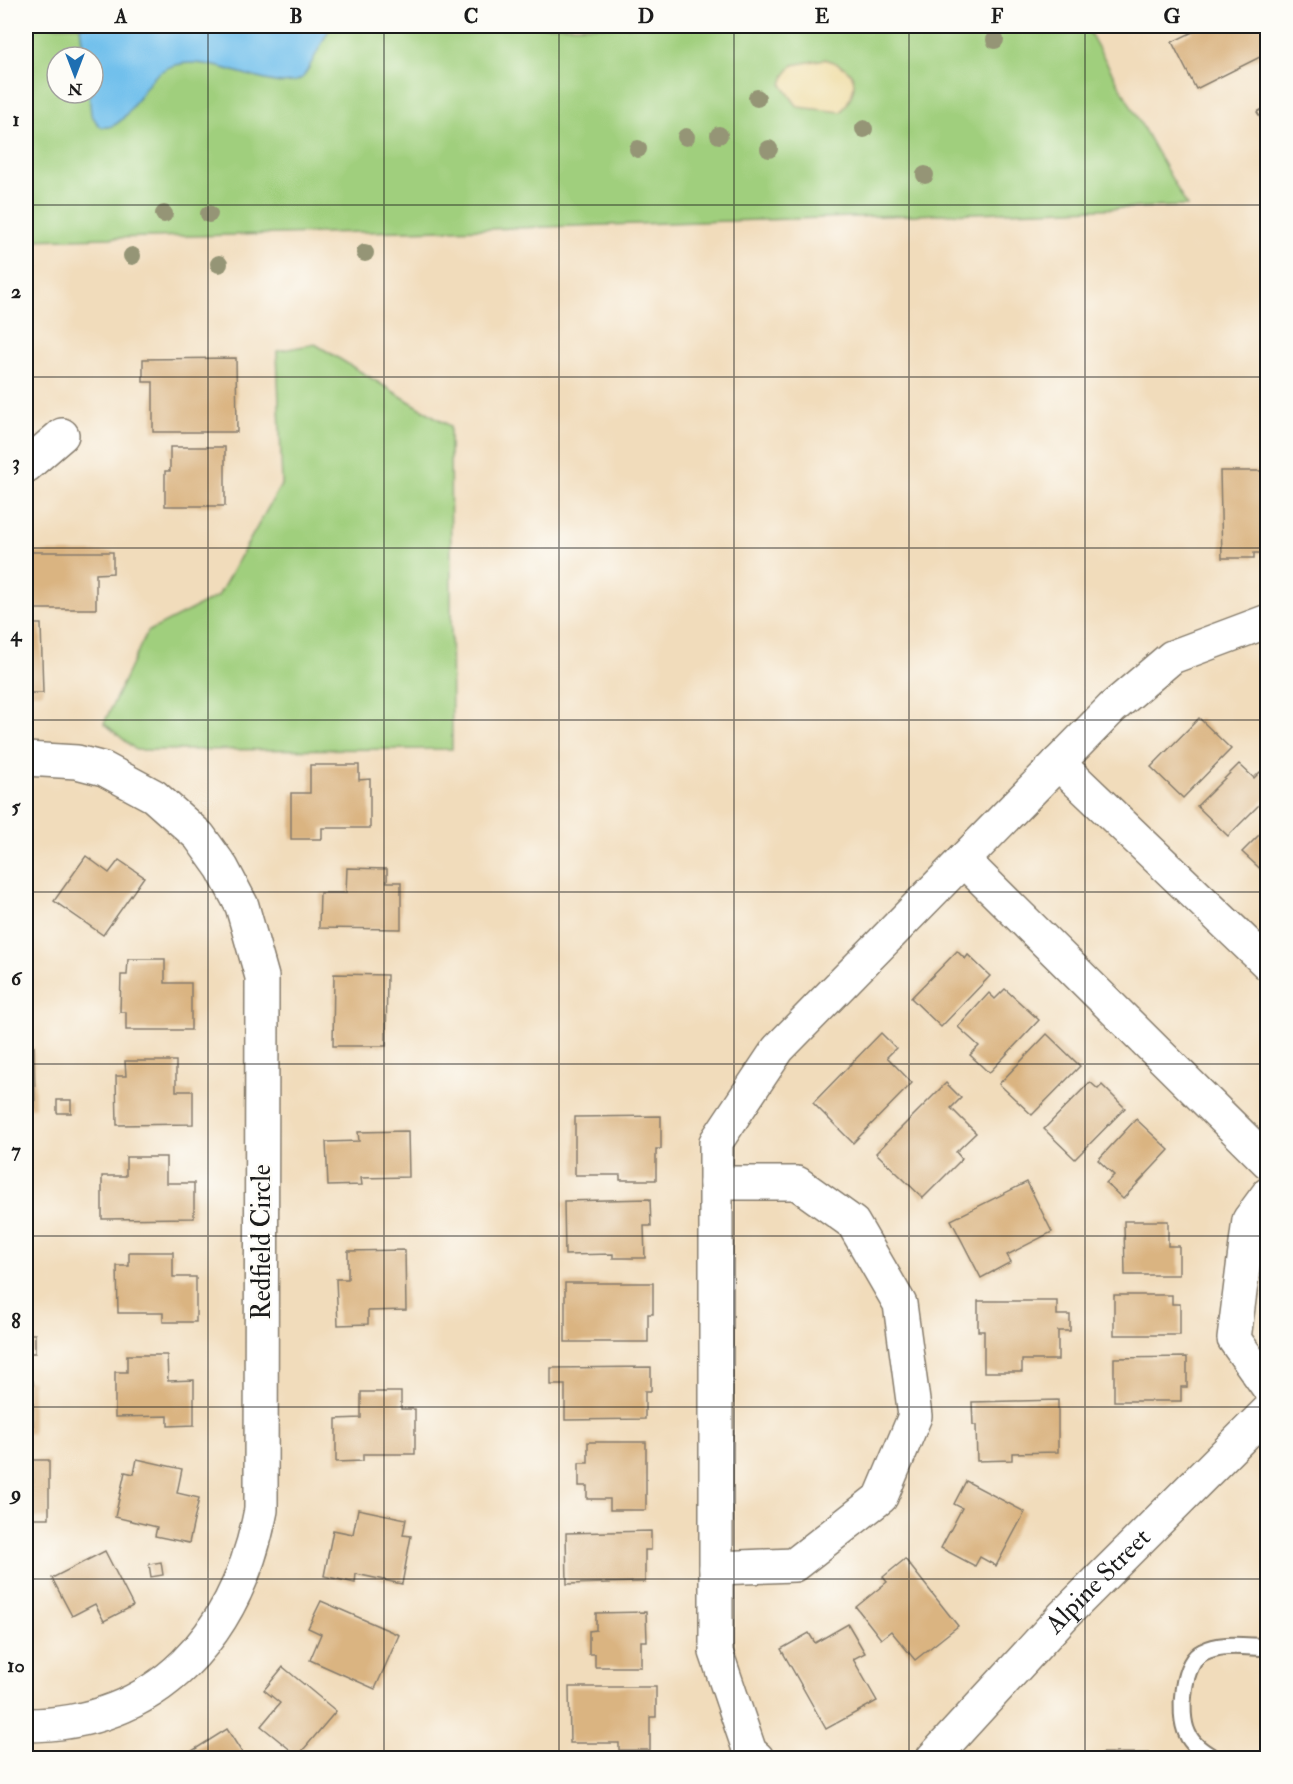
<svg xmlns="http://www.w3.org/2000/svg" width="1293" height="1784" font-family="'IM FELL Double Pica',serif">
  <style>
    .green { fill: #a0cf7d; stroke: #5e764c; stroke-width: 1.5; fill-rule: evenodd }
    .sand { fill: #eeda9e; stroke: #857b5d; stroke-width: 1.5 }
    .water { fill: #71c0ec; stroke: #466e84; stroke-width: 1.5 }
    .building { fill: #dab481 }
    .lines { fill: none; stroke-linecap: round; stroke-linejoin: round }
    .service-casing { stroke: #867c6c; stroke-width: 20 }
    .minor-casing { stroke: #867c6c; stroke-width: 36 }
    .tertiary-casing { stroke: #867c6c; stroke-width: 36 }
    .service { stroke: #fff; stroke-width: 16 }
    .minor { stroke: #fff; stroke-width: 33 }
    .tertiary { stroke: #fff; stroke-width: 33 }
    .tree { fill: #959576 }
    .grid { fill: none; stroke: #1c1c1c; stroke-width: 1.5; stroke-opacity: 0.55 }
    .labels { text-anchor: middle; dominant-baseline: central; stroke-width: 5; stroke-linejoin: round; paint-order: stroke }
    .street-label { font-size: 26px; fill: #1c1c1c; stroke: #fdfcf7 }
    .neatline { fill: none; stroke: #1c1c1c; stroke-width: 2 }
    .grid-label { font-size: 20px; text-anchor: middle; font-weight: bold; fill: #1c1c1c }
  </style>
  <rect width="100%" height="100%" fill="#fdfcf7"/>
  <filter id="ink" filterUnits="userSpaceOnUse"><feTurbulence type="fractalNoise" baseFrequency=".0167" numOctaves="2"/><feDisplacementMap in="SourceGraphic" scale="12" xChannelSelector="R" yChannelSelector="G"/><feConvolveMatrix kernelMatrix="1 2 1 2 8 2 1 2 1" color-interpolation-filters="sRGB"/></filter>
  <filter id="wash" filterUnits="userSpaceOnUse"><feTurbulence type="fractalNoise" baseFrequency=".008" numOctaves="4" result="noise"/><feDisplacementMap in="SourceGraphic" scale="24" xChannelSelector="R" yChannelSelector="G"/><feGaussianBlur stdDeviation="1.35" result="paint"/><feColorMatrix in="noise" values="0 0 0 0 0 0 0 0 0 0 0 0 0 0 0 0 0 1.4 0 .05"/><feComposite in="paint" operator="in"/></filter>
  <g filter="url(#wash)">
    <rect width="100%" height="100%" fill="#f1dcbb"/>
    <g class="green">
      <path d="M26,26H1086L1187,206L486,229L26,240ZM57,57H93V93H57Z"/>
      <path d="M315,344L450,426L452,749L136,750L104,723L147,632L218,596L282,483L277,351Z"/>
    </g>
    <path class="sand" d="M825,59C858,69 862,85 841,112L798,107L782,85L785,75L793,65Z"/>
    <path class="water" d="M80,26H331C326,34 307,74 302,78C271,99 205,42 160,72C140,85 125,136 99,126L91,114L89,93H93V57H84Z"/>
    <g id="blocks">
      <g class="building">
        <path d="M1190,26H1268V53L1196,89L1172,42L1193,32Z"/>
        <path d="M1268,106V129L1257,112Z"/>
        <path d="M236,358L237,432H153V382H143V359Z"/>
        <path d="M170,447H225V506H165V471H170Z"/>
        <path d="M1220,471H1268V553H1254V558H1222Z"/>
        <path d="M26,552H113V573L96,574V609H26Z"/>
        <path d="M26,624H41L43,693H26Z"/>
        <path d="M1199,718L1231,749L1183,798L1151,767Z"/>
        <path d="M1239,764L1254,778L1260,772L1268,779V796L1228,836L1197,806Z"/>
        <path d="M310,765H359V780L370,779V828H322V839H291V793H310Z"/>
        <path d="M1268,826V876L1242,852Z"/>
        <path d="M26,829H28L29,861H26Z"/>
        <path d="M86,856L109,873L119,860L144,877L103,935L54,901Z"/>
        <path d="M347,868L387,869V882H401V929L319,928L320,893H346Z"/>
        <path d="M957,951L965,959L968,955L990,976L941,1027L911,998Z"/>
        <path d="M128,959H165V983H191V1030H126V1012H120L121,975H127Z"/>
        <path d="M334,974L387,975L386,1046H333Z"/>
        <path d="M1005,989L1039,1020L989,1073L970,1055L979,1046L958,1027L989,993L995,999Z"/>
        <path d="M881,1033L896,1048L887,1057L912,1083L853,1143L813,1103Z"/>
        <path d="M1047,1034L1080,1066L1032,1115L999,1084Z"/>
        <path d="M26,1047H34L35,1108H26Z"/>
        <path d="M125,1061H176V1091H193V1124L117,1125L116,1076H126Z"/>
        <path d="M1090,1082L1098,1089L1102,1085L1125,1108L1075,1159L1044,1129Z"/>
        <path d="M946,1083L961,1098L951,1108L976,1133L956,1152L962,1159L923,1198L876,1153Z"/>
        <rect x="57" y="1100" width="14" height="13"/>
        <path d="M661,1116V1149H656V1180H620V1175H575V1117Z"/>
        <path d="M1136,1119L1169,1150L1123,1199L1106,1183L1114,1175L1098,1160Z"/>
        <path d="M408,1131L409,1177L361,1178L362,1185L328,1186L326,1142L359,1141L358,1132Z"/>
        <path d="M126,1157H166V1183H194V1218L102,1219V1176H126Z"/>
        <path d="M1027,1182L1052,1232L1007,1255L1011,1262L981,1278L951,1220Z"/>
        <path d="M650,1199L651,1226H644L645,1258H613V1254L565,1255L564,1201Z"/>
        <path d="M26,1211H30L31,1266L26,1267Z"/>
        <path d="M1124,1221H1168V1246H1179V1275H1125Z"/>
        <path d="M405,1250L406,1310L368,1311V1324L338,1325L336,1279H348V1251Z"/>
        <path d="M129,1252H173V1277H196V1322H163V1313H118L117,1266H129Z"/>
        <path d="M565,1283H653V1314H648V1342H565Z"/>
        <path d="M26,1295H29V1334H35V1353H26Z"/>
        <path d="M1114,1295H1172V1304H1180V1335H1114Z"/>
        <path d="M978,1301H1057V1315H1070V1331H1058V1360H1022V1372H984V1331H978Z"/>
        <path d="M127,1355H167L168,1381L194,1380V1425L168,1426V1416L115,1417V1372H127Z"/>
        <path d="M1187,1357V1387H1181V1401H1114V1358Z"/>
        <path d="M651,1367V1391H645V1419L565,1420V1385H551V1368Z"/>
        <path d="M26,1380L33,1381V1434L26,1433Z"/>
        <path d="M361,1392H401V1409H415V1454H363V1461L336,1462V1419L361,1418Z"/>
        <path d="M1058,1400V1452L1012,1453V1460L977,1461L976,1425H973L972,1402Z"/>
        <path d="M588,1442H646V1510H610V1499H587V1486H579V1463H588Z"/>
        <path d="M137,1459L182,1469L177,1493L199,1498L189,1543L155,1536L157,1527L115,1517L125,1472L134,1474Z"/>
        <rect x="26" y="1460" width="23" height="58"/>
        <path d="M966,1481L1025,1512L996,1566L980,1557L975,1566L941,1548L962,1508L954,1504Z"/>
        <path d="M358,1509L406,1519L403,1535L411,1536L402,1584L356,1574L355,1583L324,1576L333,1530L353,1534Z"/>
        <path d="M651,1531V1550H645V1582L567,1584L566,1533Z"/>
        <path d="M105,1551L133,1606L104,1621L95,1604L72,1616L52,1578Z"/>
        <path d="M905,1559L958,1626L915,1660L891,1631L881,1639L856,1607L887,1582L883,1577Z"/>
        <path d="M161,1562L163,1575L151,1577L149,1564Z"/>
        <path d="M321,1601L399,1635L375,1689L310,1660L321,1634L308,1628Z"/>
        <path d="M646,1612L647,1641H641V1667H595V1654H589V1631L596,1630V1613Z"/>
        <path d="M848,1624L865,1653L853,1659L877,1701L826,1729L781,1649L809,1633L815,1643Z"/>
        <path d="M283,1667L336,1711L298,1756L261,1726L280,1703L264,1690Z"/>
        <path d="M569,1687H656V1717H650V1750H619V1743H570Z"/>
        <path d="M227,1729L243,1754L237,1758H197L192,1751Z"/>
        <rect x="1102" y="1753" width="54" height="5"/>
      </g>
    </g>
  </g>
  <g filter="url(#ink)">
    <use href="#blocks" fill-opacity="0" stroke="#867c6c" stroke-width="1.5"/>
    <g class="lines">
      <defs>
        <path id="service" d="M1213,1758C1203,1752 1192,1745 1187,1733C1178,1714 1182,1662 1203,1652C1222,1642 1247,1647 1268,1647"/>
        <g id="minor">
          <path d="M26,466L62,435"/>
          <path d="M26,759L77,762L104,769L154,796L199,836L222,868L242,906L262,977L261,1510C237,1634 159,1725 26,1725"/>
          <path d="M1058,763L1268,964"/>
          <path d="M963,860L1268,1162"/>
          <path d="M716,1183H797L853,1223L900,1304L915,1416L881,1497L794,1565L716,1568"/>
          <path d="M1268,1194L1249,1220L1234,1339L1268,1387"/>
          <path d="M757,1758L750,1752L716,1652V1142L778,1049L1112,708L1172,657L1268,621"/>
        </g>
        <g id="tertiary">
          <path id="s1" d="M933,1758L1064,1615L1268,1411"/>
        </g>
      </defs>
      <use href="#service" class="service-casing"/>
      <use href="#minor" class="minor-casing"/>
      <use href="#tertiary" class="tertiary-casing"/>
      <use href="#service" class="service"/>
      <use href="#minor" class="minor"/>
      <use href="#tertiary" class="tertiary"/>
    </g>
    <g class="tree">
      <circle cx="995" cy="40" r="9"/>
      <circle cx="757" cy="98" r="9"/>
      <circle cx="864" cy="129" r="9"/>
      <circle cx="719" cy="135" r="9"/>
      <circle cx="686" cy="137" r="9"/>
      <circle cx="638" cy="149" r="9"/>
      <circle cx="769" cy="149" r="9"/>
      <circle cx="925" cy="175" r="9"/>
      <circle cx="164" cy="214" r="9"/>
      <circle cx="209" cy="214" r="9"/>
      <circle cx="365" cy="253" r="9"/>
      <circle cx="132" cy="256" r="9"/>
      <circle cx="219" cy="264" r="9"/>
    </g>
  </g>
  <path class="grid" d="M208,26V1758M384,26V1758M559,26V1758M734,26V1758M909,26V1758M1085,26V1758M26,205H1268M26,377H1268M26,548H1268M26,720H1268M26,892H1268M26,1064H1268M26,1236H1268M26,1407H1268M26,1579H1268"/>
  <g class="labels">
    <g class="street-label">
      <text transform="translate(262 1242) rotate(-90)">Redfield Circle</text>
      <text stroke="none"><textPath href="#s1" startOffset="242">Alpine Street</textPath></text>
    </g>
  </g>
  <rect width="1293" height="1784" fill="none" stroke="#fdfcf7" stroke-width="66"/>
  <g transform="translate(75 75) rotate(180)"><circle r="28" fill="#fdfcf7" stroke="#a3a29f" stroke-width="1.5"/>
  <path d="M0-4.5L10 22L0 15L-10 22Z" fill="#1f6fb2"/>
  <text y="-9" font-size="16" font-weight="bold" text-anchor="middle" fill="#1c1c1c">N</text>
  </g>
  <rect x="33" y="33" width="1227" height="1718" class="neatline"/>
  <g class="grid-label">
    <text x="121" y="23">A</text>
    <text x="296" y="23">B</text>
    <text x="471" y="23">C</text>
    <text x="646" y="23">D</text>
    <text x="822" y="23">E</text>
    <text x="997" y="23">F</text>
    <text x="1172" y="23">G</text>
    <text x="16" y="126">1</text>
    <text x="16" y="298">2</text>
    <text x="16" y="469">3</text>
    <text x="16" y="641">4</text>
    <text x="16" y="813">5</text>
    <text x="16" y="985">6</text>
    <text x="16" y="1157">7</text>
    <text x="16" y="1328">8</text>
    <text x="16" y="1500">9</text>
    <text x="16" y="1672">10</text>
  </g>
</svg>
